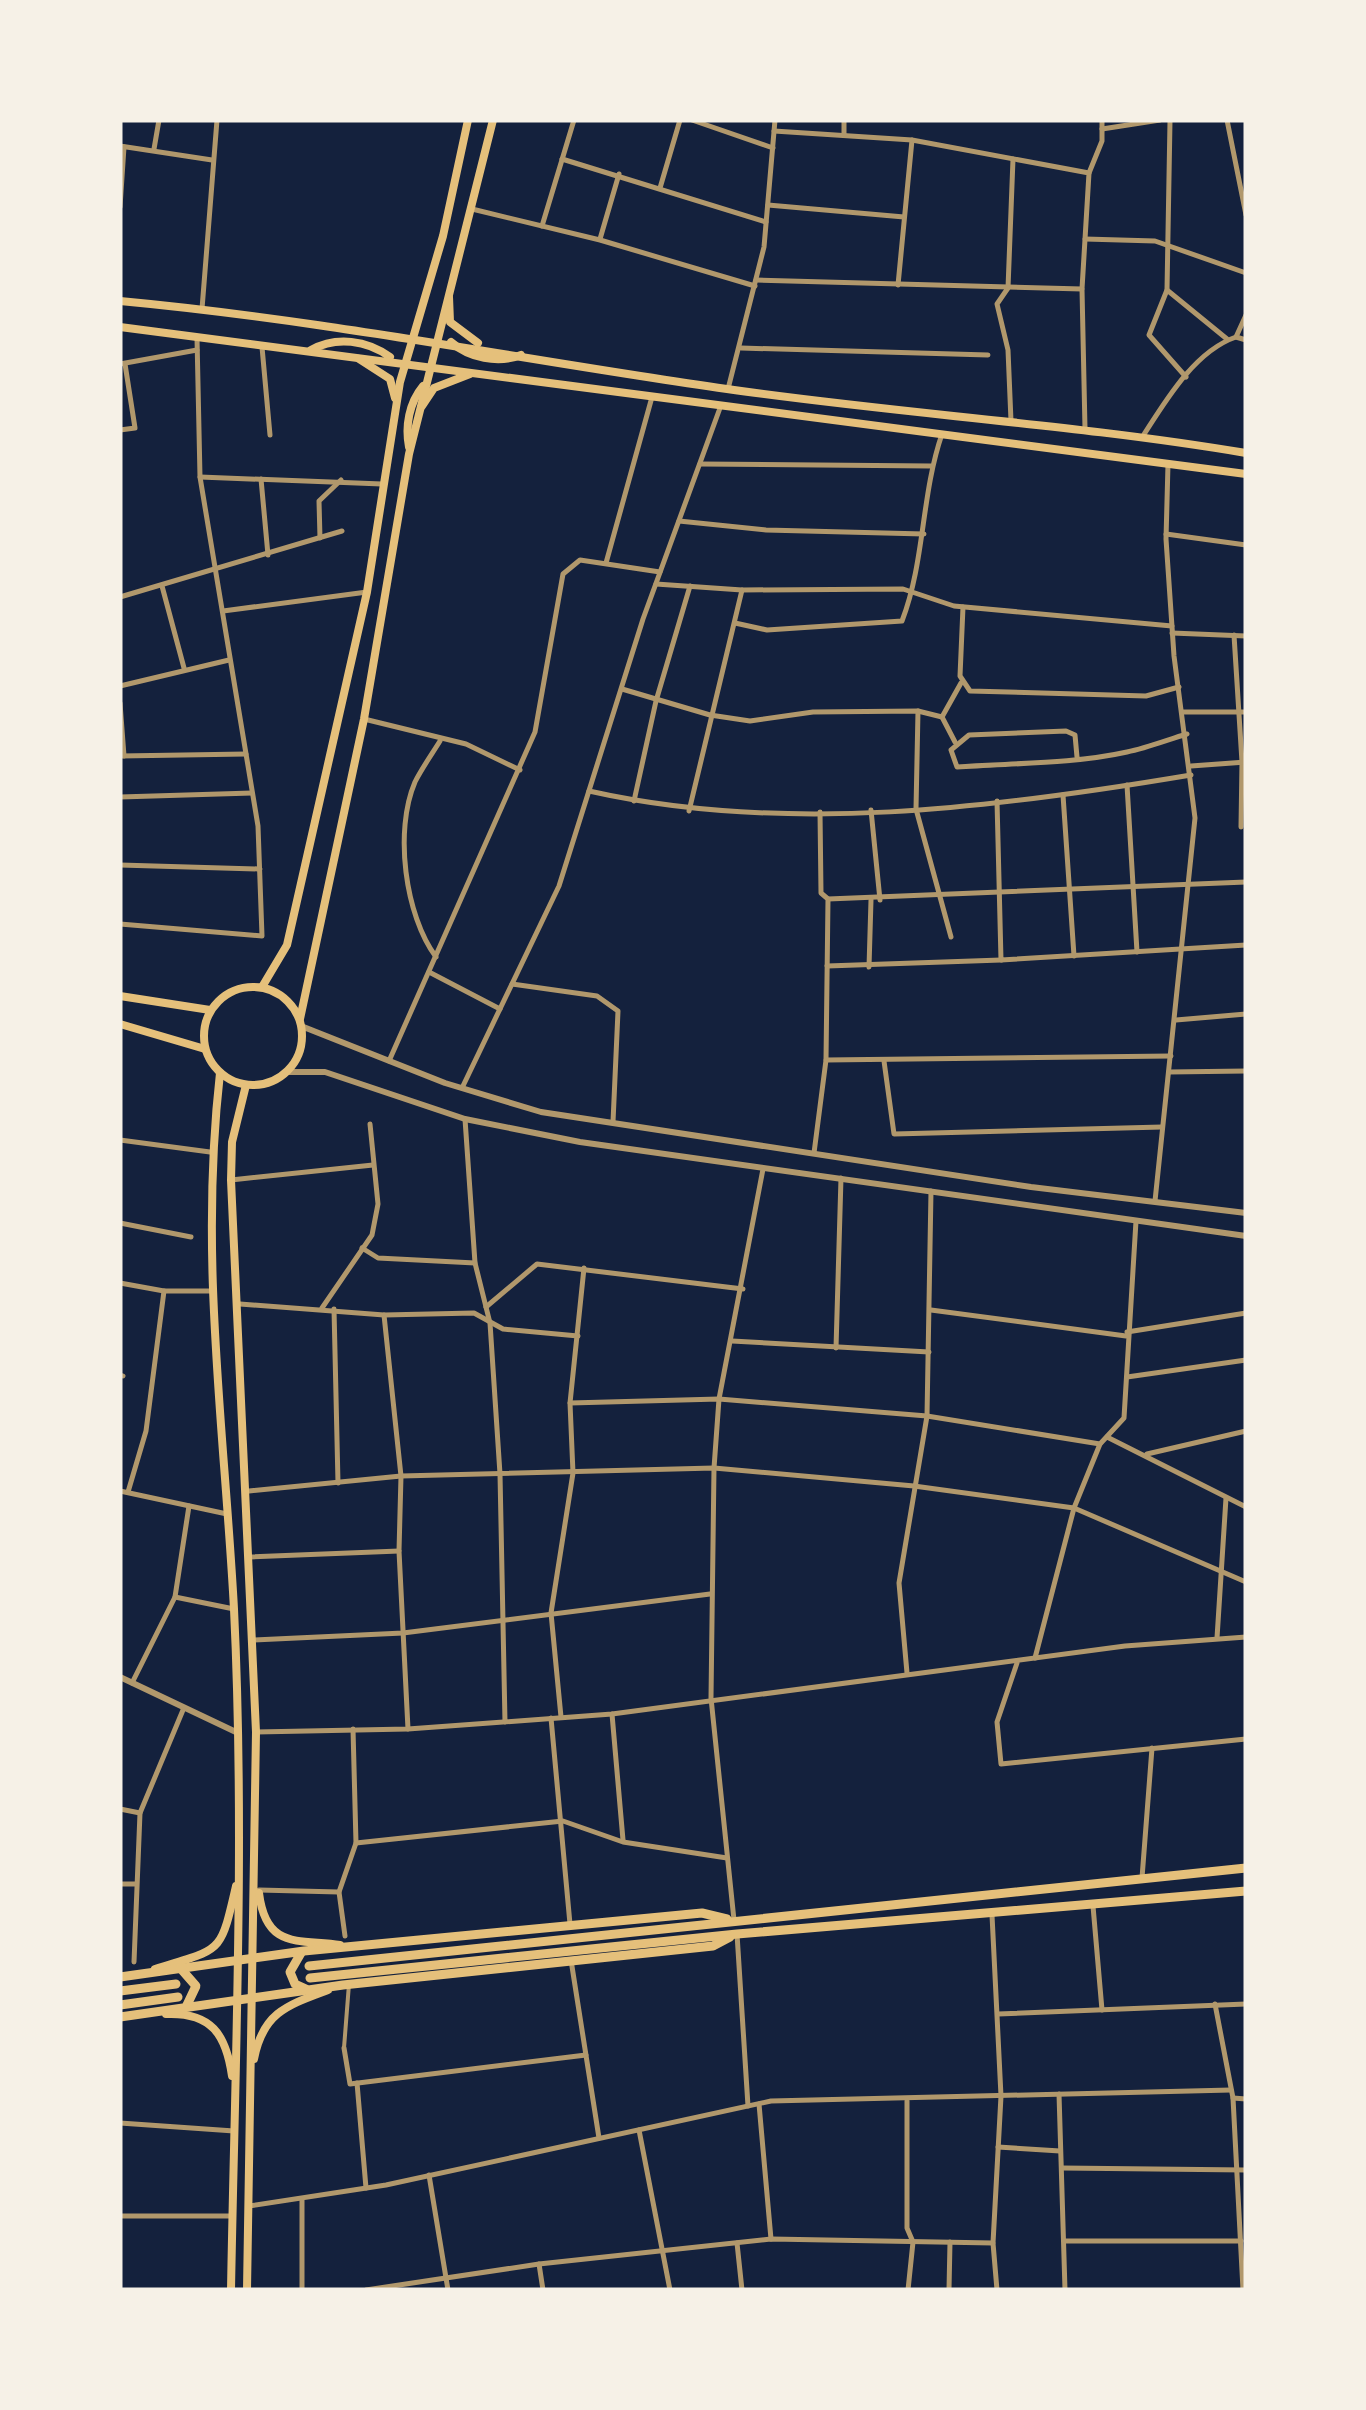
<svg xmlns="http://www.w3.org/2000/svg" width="1366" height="2410" font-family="Montserrat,sans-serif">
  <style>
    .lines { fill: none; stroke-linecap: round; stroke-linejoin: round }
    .pedestrian { stroke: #b1986c; stroke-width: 4 }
    .minor { stroke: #b1986c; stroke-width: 5 }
    .tertiary { stroke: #b1986c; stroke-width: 6 }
    .secondary { stroke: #e5c07b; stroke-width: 8 }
    .primary { stroke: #e5c07b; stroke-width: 9 }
  </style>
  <rect width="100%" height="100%" fill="#14213d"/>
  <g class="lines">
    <path class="pedestrian" d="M344,2048L349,1984"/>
    <g class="minor">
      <path d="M692,120L773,148"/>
      <path d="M1227,120L1246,215"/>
      <path d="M1170,121L1167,290L1149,335L1186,377"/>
      <path d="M1102,129L1160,120"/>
      <path d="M774,131L912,140L1089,173L1082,289L1085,429"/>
      <path d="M844,134V120"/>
      <path d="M120,146L212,160"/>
      <path d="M154,149L159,120"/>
      <path d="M562,159L766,222"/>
      <path d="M1089,173L1102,141V120"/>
      <path d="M660,188L680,120"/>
      <path d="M768,205L904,217"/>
      <path d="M120,207L124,147"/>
      <path d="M472,209L600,240L755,286"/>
      <path d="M542,226L574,120"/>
      <path d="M600,239L619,174"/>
      <path d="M1085,239L1155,241L1246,273"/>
      <path d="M756,280L1082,289"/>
      <path d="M898,285L912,140"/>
      <path d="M1167,290L1227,339"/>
      <path d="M202,309L217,120"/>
      <path d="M1236,337L1246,340"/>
      <path d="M262,347L270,435"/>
      <path d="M741,348L988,355"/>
      <path d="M120,364L197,350"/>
      <path d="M728,389L764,247L775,120"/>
      <path d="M1011,421L1008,350L997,304L1008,288L1013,159"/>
      <path d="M120,430L135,428L125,364"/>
      <path d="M1143,436C1166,400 1195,351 1236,337L1246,315"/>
      <path d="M700,464L931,466"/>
      <path d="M200,477L382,484"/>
      <path d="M261,479L268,555"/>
      <path d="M679,521L766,530L924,534"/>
      <path d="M1166,534L1246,545"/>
      <path d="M320,538L319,501L341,480"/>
      <path d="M606,563L652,397"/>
      <path d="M656,584L742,590L903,589L954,606L1172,626"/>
      <path d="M162,586L184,668"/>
      <path d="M120,597L342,531"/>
      <path d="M963,607L960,676L970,691L1146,696L1179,687"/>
      <path d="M223,611L367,592"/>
      <path d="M735,623L767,630L902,621C925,561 921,495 942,434"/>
      <path d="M1172,633L1246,636"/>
      <path d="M1234,635L1242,762L1241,827"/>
      <path d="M120,686L229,660"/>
      <path d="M622,689L710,715L750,721L813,712L918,711L916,809L951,937"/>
      <path d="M120,703L124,756"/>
      <path d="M918,711L942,717L955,742"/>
      <path d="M1183,712H1246"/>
      <path d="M942,717L961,683"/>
      <path d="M364,719L466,744L520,770"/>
      <path d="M120,756L246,754"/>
      <path d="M1077,757L1075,735L1066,731L969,735L951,750L957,767C1012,763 1073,764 1127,752C1147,748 1167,740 1187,734"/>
      <path d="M1191,766L1246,762"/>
      <path d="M1127,785L1137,952"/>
      <path d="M589,791C785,835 995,808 1191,775"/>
      <path d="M1063,795L1074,956"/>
      <path d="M120,797L252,793"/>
      <path d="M634,801L656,701L690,586"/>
      <path d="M997,801L1001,960L1246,945"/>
      <path d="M871,810L880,900"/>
      <path d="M689,811L742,590"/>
      <path d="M120,865L260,869"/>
      <path d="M828,899L1246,882"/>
      <path d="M120,924L262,936L258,826L200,477L197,338"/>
      <path d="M436,957C405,915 394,831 415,782C422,768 432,754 440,741"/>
      <path d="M827,966L1001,960"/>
      <path d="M869,967L871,900"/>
      <path d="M429,972L500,1009"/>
      <path d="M512,984L597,996L618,1011L613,1122"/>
      <path d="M1176,1020L1246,1014"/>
      <path d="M826,1060L1171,1056"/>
      <path d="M389,1061L535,732L563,574L580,560L660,572"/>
      <path d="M884,1061L894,1134L1162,1127"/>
      <path d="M1169,1072L1246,1071"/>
      <path d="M462,1088L559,886L643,619L720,408"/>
      <path d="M465,1119L475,1263L490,1323L500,1474L505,1722"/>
      <path d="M120,1140L210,1152"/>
      <path d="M814,1153L826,1060L828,899L821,893L820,812"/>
      <path d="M231,1180L373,1165"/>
      <path d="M1155,1201L1195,818L1174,656L1166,539L1168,464"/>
      <path d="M120,1223L191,1237"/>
      <path d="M362,1248L378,1258L475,1263"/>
      <path d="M120,1283L164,1291H210"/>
      <path d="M240,1304L384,1315L474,1313L503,1329L578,1336"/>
      <path d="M486,1307L537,1264L743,1289"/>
      <path d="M322,1308L372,1235L378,1204L370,1124"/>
      <path d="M334,1309L338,1483"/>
      <path d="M931,1310L1126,1336"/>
      <path d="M384,1315L401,1476L399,1551L408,1729"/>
      <path d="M1127,1332L1246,1313"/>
      <path d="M732,1341L929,1352"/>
      <path d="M836,1348L841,1178"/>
      <path d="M120,1375L123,1376"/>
      <path d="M1127,1377L1246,1360"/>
      <path d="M570,1403L719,1399L927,1416L1100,1444"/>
      <path d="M1107,1437L1246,1507"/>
      <path d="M1147,1454L1246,1431"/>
      <path d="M120,1491L227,1514"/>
      <path d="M249,1491L401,1476L714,1468L914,1486L1074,1508L1246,1582"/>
      <path d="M128,1492L146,1431L164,1291"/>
      <path d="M250,1557L399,1551"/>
      <path d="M175,1597L234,1609"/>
      <path d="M1217,1638L1226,1498"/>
      <path d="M253,1640L403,1633L710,1594"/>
      <path d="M1035,1658L1074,1508L1100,1444L1124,1418L1136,1221"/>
      <path d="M1017,1663L997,1722L1001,1764L1246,1739"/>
      <path d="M907,1673L899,1583L927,1416L931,1191"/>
      <path d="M132,1683L175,1597L189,1506"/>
      <path d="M612,1714L623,1840"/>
      <path d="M561,1717L551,1613L573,1473L570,1403L584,1268"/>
      <path d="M551,1718L570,1924"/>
      <path d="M256,1732L408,1729L612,1714L1125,1646L1246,1637"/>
      <path d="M120,1809L140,1813"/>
      <path d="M356,1843L563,1821L623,1842L727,1858"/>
      <path d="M1142,1878L1152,1748"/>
      <path d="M120,1884H136"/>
      <path d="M259,1890L339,1892"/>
      <path d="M1093,1906L1102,2010"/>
      <path d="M992,1915L1001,2096L993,2243L997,2290"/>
      <path d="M734,1920L711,1698L714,1468L719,1399L763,1169"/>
      <path d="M737,1934L748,2106"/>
      <path d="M345,1936L339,1892L356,1843L353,1729"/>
      <path d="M571,1960L599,2138"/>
      <path d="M134,1962L140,1813L183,1710"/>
      <path d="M1215,2004L1233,2098L1243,2290"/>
      <path d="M998,2014L1246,2004"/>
      <path d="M344,2048L350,2084L586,2055"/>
      <path d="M357,2083L366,2188"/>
      <path d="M1059,2094L1065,2290"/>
      <path d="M1233,2098L1246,2099"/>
      <path d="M907,2101V2228L913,2242L908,2290"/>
      <path d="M759,2104L771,2239"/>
      <path d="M120,2123L234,2131"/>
      <path d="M639,2130L670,2290"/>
      <path d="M998,2147L1060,2151"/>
      <path d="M1062,2168L1246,2170"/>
      <path d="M429,2175L448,2290"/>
      <path d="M302,2200V2290"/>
      <path d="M249,2206L386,2185L771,2101L1231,2090"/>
      <path d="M120,2216H232"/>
      <path d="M1064,2241H1241"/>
      <path d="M737,2243L742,2290"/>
      <path d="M539,2264L543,2290"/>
      <path d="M366,2290L539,2264L771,2239L993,2243"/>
      <path d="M949,2290L950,2242"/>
    </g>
    <g class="tertiary">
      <path d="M301,1026L445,1083L541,1112L1031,1187L1246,1213"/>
      <path d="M286,1072H325L465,1119L580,1142L1246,1236"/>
      <path d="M120,1677L238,1733"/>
    </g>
    <g class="secondary">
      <path d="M449,297L450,322L478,343"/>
      <path d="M120,301C324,320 524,360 727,389C900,414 1074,424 1246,453"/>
      <path d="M120,327L1246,474"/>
      <path d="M451,342C469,358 498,364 521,355"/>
      <path d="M311,350C336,336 367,340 390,357"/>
      <path d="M359,359L390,379L395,398"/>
      <path d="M422,406L434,388L470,374"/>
      <path d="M409,447C405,426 409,403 423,386"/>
      <circle cx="253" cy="1036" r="49"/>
      <path d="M262,987L287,945L367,592L400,382L443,236L468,120"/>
      <path d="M120,996L210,1010"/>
      <path d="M300,1019L364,719L409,454L493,120"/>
      <path d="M120,1024L205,1049"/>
      <path d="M220,1073C199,1258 224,1425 234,1609C245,1836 235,2063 231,2290"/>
      <path d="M246,1085L232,1142L231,1180L256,1732L247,2290"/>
      <path d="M259,1893C266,1950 299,1939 340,1945"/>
      <path d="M155,1969C222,1948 220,1956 236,1886"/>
      <path d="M166,2014C211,2012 226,2034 232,2076"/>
      <path d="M254,2059C263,2012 288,2005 328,1990"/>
    </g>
    <g class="primary">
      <path d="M301,1953L290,1972L295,1984L306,1989"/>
      <path d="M309,1966L1246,1868"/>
      <path d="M182,1970L196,1986L187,2005"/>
      <path d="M120,1977L304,1951L702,1913L727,1919"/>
      <path d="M310,1978L737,1934L1246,1891"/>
      <path d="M120,1991L176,1984"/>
      <path d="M120,2005L178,1997"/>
      <path d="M120,2017L343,1985L713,1946L730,1937"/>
    </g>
  </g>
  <rect width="1366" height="2410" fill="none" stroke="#f6f1e7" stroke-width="245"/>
</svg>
